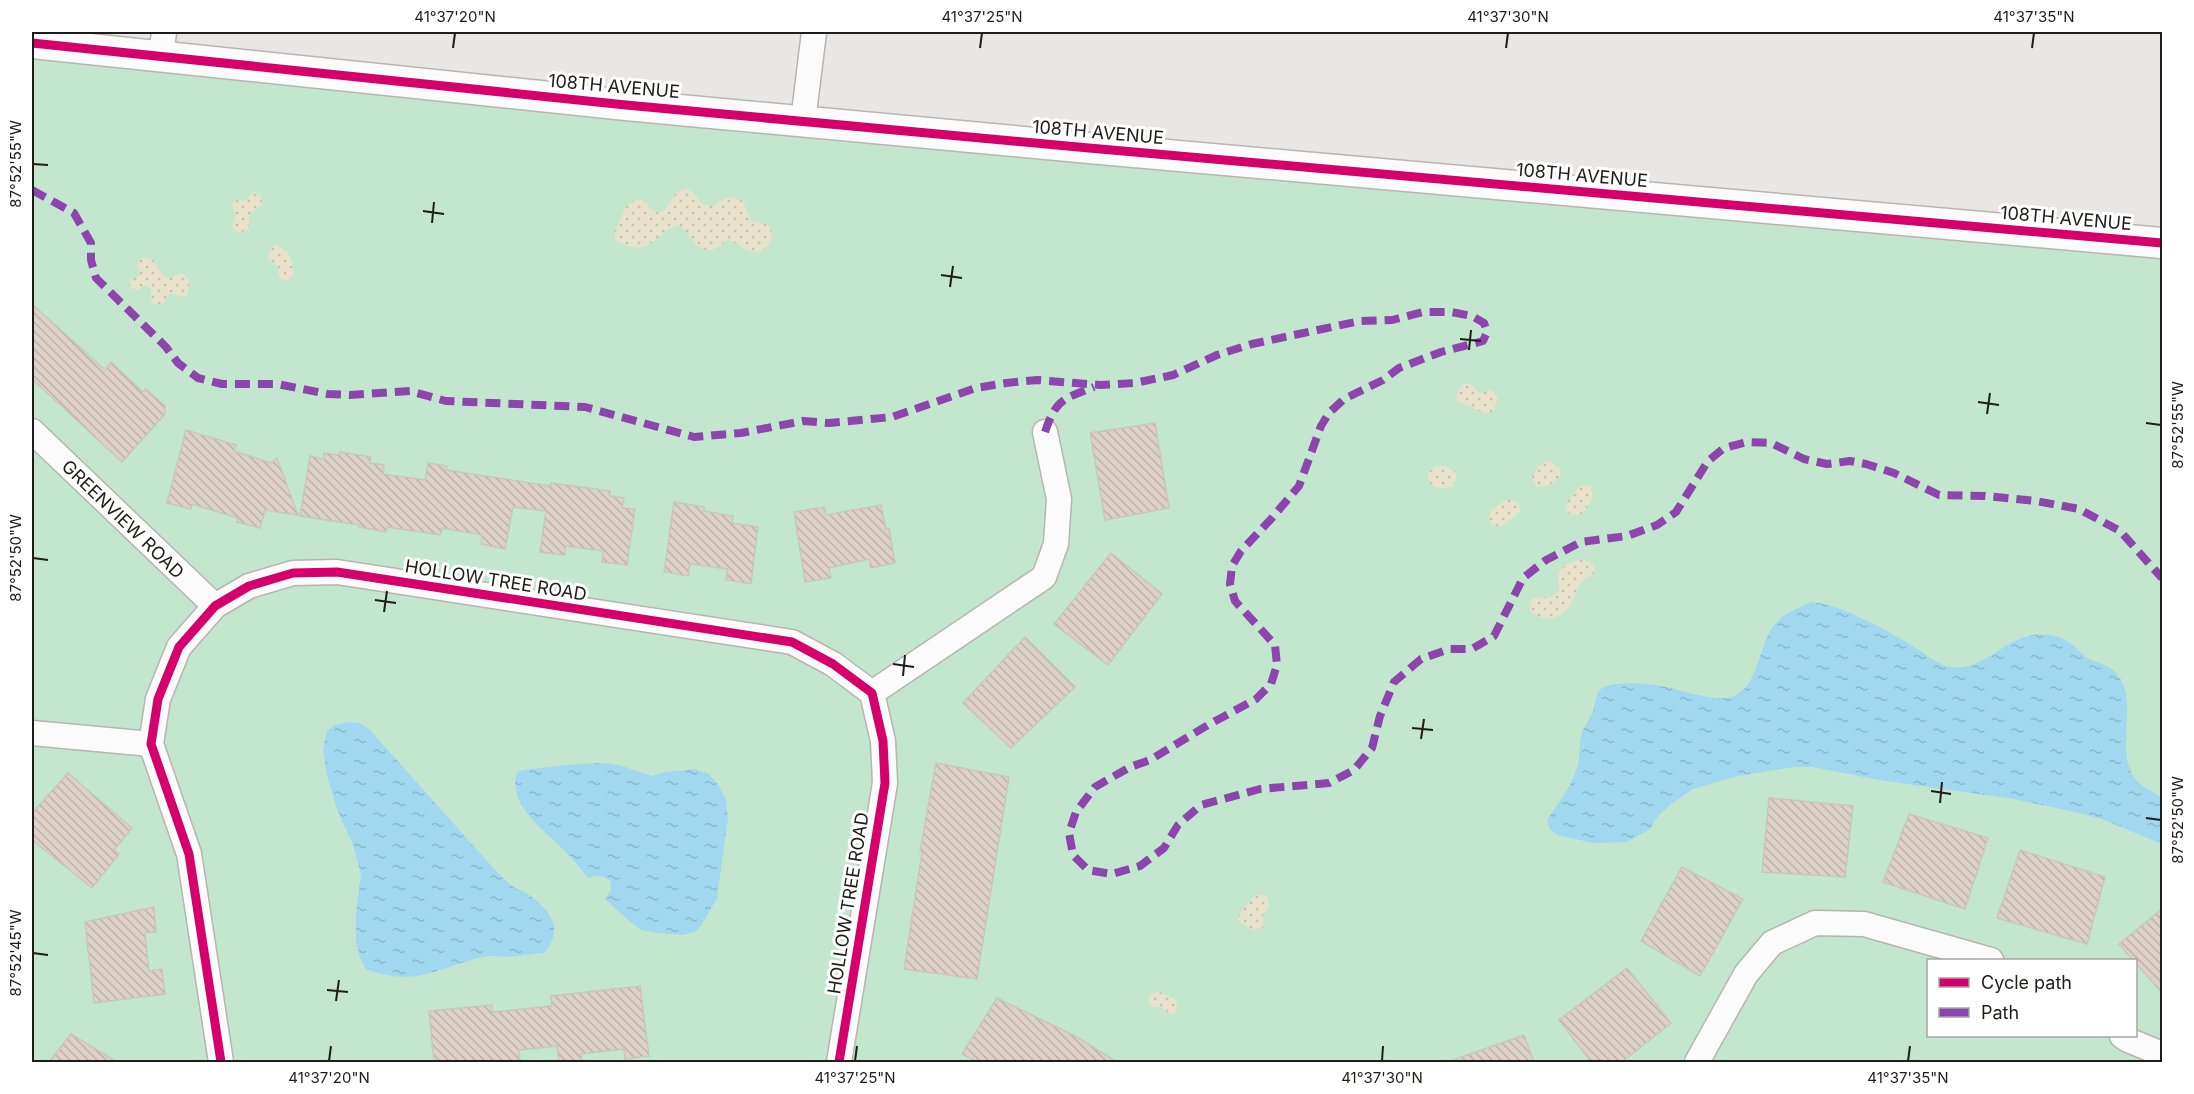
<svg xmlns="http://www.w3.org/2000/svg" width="2194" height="1094" font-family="Inter,sans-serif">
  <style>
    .green { fill: #c2e7ce; fill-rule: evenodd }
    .sand { fill: url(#sand-dots) }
    .water { fill: url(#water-ripples) }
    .building { fill: url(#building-back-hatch); stroke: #c8c6c4; stroke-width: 1.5 }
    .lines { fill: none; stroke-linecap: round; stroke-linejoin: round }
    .minor-casing { stroke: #b7b4b2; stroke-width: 27 }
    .tertiary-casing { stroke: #b7b4b2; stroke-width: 33 }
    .minor { stroke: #fcfbfb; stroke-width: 24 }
    .tertiary { stroke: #fcfbfb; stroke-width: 30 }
    .quiet { stroke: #8e44ad; stroke-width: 8; stroke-dasharray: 15 8; stroke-linecap: butt }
    .cycleway-casing { stroke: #fff; stroke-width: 13 }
    .cycleway { stroke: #d6006c; stroke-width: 9 }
    .ticks { fill: none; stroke: #1f1d1b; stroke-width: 2 }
    .labels { text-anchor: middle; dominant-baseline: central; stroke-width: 6; stroke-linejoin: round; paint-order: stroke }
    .street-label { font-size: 18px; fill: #1f1d1b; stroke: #fff }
    .neatline { fill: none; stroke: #1f1d1b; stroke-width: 2 }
    .ticks-label { font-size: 15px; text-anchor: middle; fill: #1f1d1b }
  </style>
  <defs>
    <pattern id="sand-dots" width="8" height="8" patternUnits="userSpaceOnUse" patternTransform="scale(1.5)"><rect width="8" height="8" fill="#e8e1cb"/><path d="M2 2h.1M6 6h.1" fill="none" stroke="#c7c1ae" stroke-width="1.8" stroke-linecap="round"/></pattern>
    <pattern id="water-ripples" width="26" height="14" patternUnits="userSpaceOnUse" patternTransform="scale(1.5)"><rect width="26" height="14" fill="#a2d7f0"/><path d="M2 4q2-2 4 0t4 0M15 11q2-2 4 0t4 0" fill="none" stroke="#8bb8cd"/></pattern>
    <pattern id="building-back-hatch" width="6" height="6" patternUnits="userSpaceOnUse" patternTransform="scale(1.5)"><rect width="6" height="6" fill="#ddd0c6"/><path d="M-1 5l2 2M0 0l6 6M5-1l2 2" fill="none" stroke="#bdb2aa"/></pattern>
  </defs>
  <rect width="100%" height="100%" fill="#e9e6e3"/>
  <path class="green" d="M32,50L2162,245V1062H32ZM1928,960H2136V1036H1928Z"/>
  <g class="sand">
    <path d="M685,189C695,190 697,200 704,205L714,206C726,197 728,195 743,201L751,221L767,224C771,230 774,236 770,242C756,265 741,242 727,240C723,242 719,247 715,249C697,256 691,233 679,226C657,227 653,263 615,240V229C626,214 622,199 643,200L652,210L661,212L665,210L676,193Z"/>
    <path d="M253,192H256L261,196L262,205L250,213L248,230L238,233L232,226L236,216L232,204L237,200L246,201Z"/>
    <path d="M276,245C289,249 295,262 293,275L287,281L279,278L278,267L268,258L271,248Z"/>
    <path d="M144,257L154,260L163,276L170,278L181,273L186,276L190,282L187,295L182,297L170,293L163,304H154L151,302V289L148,286H143L138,290L132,289L129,284L130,280L141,275L137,266L140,259Z"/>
    <path d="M1466,383L1471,384L1478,392L1483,393L1490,389L1498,398L1493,412L1484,413L1460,403L1457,401C1456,393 1459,385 1466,383Z"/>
    <path d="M1546,461L1554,463L1562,471C1559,481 1546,488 1536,487L1532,477L1538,467Z"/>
    <path d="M1435,466H1445L1456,472V478L1453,486C1441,491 1427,488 1428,473Z"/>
    <path d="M1585,485L1591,486C1596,497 1589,506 1581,514L1572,515L1566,510L1567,502L1579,487Z"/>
    <path d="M1506,500H1512L1519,504L1520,512L1502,526H1493L1489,519L1490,511Z"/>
    <path d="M1581,559L1590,562L1595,568C1593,579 1584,577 1579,585C1575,591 1575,598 1571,604C1562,620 1544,623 1530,611V604L1533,598L1552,597L1559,591C1560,585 1558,581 1558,576C1559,566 1573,561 1581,559Z"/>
    <path d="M1259,894L1267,895L1269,907L1263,915V928L1252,930L1238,921L1240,912C1248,906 1251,897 1259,894Z"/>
    <path d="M1160,992L1176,1000L1178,1006L1175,1013L1170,1014L1161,1007H1150L1149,997L1153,993Z"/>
  </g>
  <g class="water">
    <path d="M1812,602C1839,604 1887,630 1911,645C1922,651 1935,663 1946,666C1992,677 2011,616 2065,640C2073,644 2079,651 2086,657C2095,663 2106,663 2114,671C2143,698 2112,749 2136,780C2143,788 2153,792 2162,797V844L2099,818L2065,810L2014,799L1885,781L1812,767H1793L1738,776L1693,789L1671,804L1658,816L1650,829L1627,842L1593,843L1557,835L1550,829L1547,820C1559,802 1573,785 1578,764C1580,755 1579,746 1581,737C1583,726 1592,718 1594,707C1596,698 1596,689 1607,686C1625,681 1649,684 1666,687C1685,691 1721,705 1738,694C1758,681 1759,649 1771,630C1779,615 1797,608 1812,602Z"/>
    <path d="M349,722L359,723L369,729L497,872C503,877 509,884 515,888C521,891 527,893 532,897C553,913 563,931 544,953C533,953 522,956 511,957C502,957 493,955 483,957C436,968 417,988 366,969L360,958L356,941V913L361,874L353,845L337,809L327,776L323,750L327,731L335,725Z"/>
    <path d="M603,763L619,765L652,776L665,772L695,769L709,774L719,786L726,800L728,818L717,898L701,926L694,932L683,935L658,933L641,930L628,920L605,899L611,890L610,881C604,875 596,875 588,878C580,868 572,858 563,849C544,830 507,805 517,773L522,770L577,764Z"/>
  </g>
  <g class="building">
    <path d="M32,304L105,370L111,362L143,392L146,389L165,406V414L122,462L32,379Z"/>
    <path d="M1155,423L1169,508L1105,520L1090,433Z"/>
    <path d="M186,430L236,445L234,451L271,463L277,458L298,515L265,510L260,528L237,522L238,518L192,504L191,509L167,503Z"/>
    <path d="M340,452L371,457L370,463L384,465L383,474L425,480L428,463L447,466L446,470L550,486L551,483L610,491V496L624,498L622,508L635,509L627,565L602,562L603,551L566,546L565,555L540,552L546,511L513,507L505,549L481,544L482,535L442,528L440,535L387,527L386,532L359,527L360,525L300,516L310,456L324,459V453L339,455Z"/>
    <path d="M674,502L704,507V511L733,516L732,523L758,527L751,584L726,580L728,569L690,564L688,576L664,572Z"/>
    <path d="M881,505L886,529L889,528L895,563L871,568L869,559L829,568L831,578L805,582L794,512L824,507L826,515Z"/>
    <path d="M1111,553L1162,594L1108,665L1054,624Z"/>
    <path d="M1025,637L1075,687L1011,748L963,703Z"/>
    <path d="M936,763L1009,777L977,979L904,969L922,852L920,851Z"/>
    <path d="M68,773L132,828L114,850L119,854L92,888L32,840V813Z"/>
    <path d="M1769,798L1853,806L1845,877L1762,872Z"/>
    <path d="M1909,814L1988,838L1965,909L1883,882Z"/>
    <path d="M2020,850L2105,877L2087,944L1997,918Z"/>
    <path d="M1682,867L1743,899L1700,976L1641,941Z"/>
    <path d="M154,907L156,932L145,933L149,971L162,969L165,994L94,1003L85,922Z"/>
    <path d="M2163,908V994L2119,944Z"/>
    <path d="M1627,968L1671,1023L1622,1062H1591L1559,1020Z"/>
    <path d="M640,986L649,1056L625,1059L624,1049L581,1054L582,1062H559L557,1046L519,1050L520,1062H434L429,1011L492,1005V1012L552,1006L551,996Z"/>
    <path d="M997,998L1077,1037L1117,1062H977L962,1054Z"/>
    <path d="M71,1034L117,1062H49Z"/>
    <path d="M1524,1035L1534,1062H1453V1060Z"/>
  </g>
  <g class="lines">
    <defs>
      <g id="minor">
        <path d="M161,58L164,32"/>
        <path d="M803,121L814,32"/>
        <path d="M32,431L215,606"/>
        <path d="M872,693L1044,577L1056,544L1059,499L1045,432"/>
        <path d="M32,733L151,744"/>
        <path d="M2122,1036L2128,1040L2162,1054"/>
        <path d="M221,1062L189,854L151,744L158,699L179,647L215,606L249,586L293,573L337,572L792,642L833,664L872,693L883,741L885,783L839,1062"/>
        <path d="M1697,1062L1746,974L1772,943L1815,923L1864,924L1991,960"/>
      </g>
      <path id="tertiary" d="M32,43L626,105L1089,148L2162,243"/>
    </defs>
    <use href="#minor" class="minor-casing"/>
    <use href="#tertiary" class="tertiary-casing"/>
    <use href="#minor" class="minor"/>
    <use href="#tertiary" class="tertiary"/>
    <g class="quiet">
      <path d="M32,190L74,213L91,243V260L96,278L166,347L178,363L198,378L222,384H277L328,394L350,395L410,391L446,401L585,407L694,437L741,433L803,421L829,423L892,417L976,388L1006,383L1037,380L1100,385L1135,383L1173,375L1217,355L1252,344L1360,321L1392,320L1423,312H1451L1472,316L1484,323L1487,332L1483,341L1441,352L1399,368L1383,380L1344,399L1329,413L1321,426L1299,486L1272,518L1241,551L1232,566L1230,584L1235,601L1275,645L1277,665L1271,684L1256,699L1208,725L1150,760L1130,767L1095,787L1076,812L1069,833L1073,855L1088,870L1112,874L1140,866L1164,848L1178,825L1201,805L1260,789L1329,783L1354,770L1372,748L1380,716L1394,682L1421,659L1449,649H1472L1494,636L1523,578L1546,560L1581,542L1627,536L1657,525L1676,512L1708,461L1724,448L1747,442L1771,443L1804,459L1827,464L1850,461L1866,464L1894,473L1939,495L1985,496L2036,501L2079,509L2120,531L2162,578"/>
      <path d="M1045,432C1056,399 1063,399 1094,387"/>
    </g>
    <defs>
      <g id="cycleway">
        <path d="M32,43L626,105L1089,148L2162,243"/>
        <path d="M221,1062L189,854L151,744L158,699L179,647L215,606L249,586L293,573L337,572L792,642L833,664L872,693L883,741L885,783L839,1062"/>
      </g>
    </defs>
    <use href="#cycleway" class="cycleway-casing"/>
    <use href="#cycleway" class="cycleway"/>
  </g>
  <path class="ticks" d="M453,48L455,33M980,48L982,33M1506,48L1508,33M2032,48L2034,33M33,164L48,165M423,211L444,214M432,223L434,202M941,275L962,278M950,287L953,266M1460,339L1481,341M1469,350L1471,330M1978,402L1999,405M1987,414L1990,393M2146,423L2161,425M33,558L48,560M375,600L396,603M384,612L387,591M893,664L914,667M903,676L905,655M1412,728L1433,730M1421,739L1424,719M1931,791L1951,794M1940,803L1942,782M2146,818L2161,820M33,953L48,955M327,990L348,992M336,1001L339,980M329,1061L331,1046M855,1061L857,1046M1382,1061L1383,1046M1908,1061L1910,1046"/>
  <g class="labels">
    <g class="street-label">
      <text transform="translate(614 86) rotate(5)">108TH AVENUE</text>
      <text transform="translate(1098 132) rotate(5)">108TH AVENUE</text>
      <text transform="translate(1582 175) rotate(5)">108TH AVENUE</text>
      <text transform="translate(2066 218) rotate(5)">108TH AVENUE</text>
      <text transform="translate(123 519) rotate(44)">GREENVIEW ROAD</text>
      <text transform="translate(496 580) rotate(9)">HOLLOW TREE ROAD</text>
      <text transform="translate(848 903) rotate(-81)">HOLLOW TREE ROAD</text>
    </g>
  </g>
  <rect width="2194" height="1094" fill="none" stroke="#ffffff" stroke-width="66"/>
  <rect x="1927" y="959" width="210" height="78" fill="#ffffff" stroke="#a5a5a4" stroke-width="1.5"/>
  <rect x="1939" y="978" width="30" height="9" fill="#d6006c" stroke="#a5a5a4" stroke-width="1.5"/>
  <text x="1981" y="989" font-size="18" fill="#1f1d1b">Cycle path</text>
  <rect x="1939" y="1008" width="30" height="9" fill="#8e44ad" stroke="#a5a5a4" stroke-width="1.5"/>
  <text x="1981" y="1019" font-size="18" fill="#1f1d1b">Path</text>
  <rect x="33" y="33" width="2128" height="1028" class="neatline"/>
  <g class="ticks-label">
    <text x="455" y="22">41°37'20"N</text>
    <text x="982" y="22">41°37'25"N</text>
    <text x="1508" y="22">41°37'30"N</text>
    <text x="2034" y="22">41°37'35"N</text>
    <text transform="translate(16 164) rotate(-90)" y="5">87°52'55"W</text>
    <text transform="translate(2178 425) rotate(-90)" y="5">87°52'55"W</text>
    <text transform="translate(16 558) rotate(-90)" y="5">87°52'50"W</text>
    <text transform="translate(2178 820) rotate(-90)" y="5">87°52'50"W</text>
    <text transform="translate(16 953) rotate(-90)" y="5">87°52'45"W</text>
    <text x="329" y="1083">41°37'20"N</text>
    <text x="855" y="1083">41°37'25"N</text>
    <text x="1382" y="1083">41°37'30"N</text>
    <text x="1908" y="1083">41°37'35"N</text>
  </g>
</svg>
